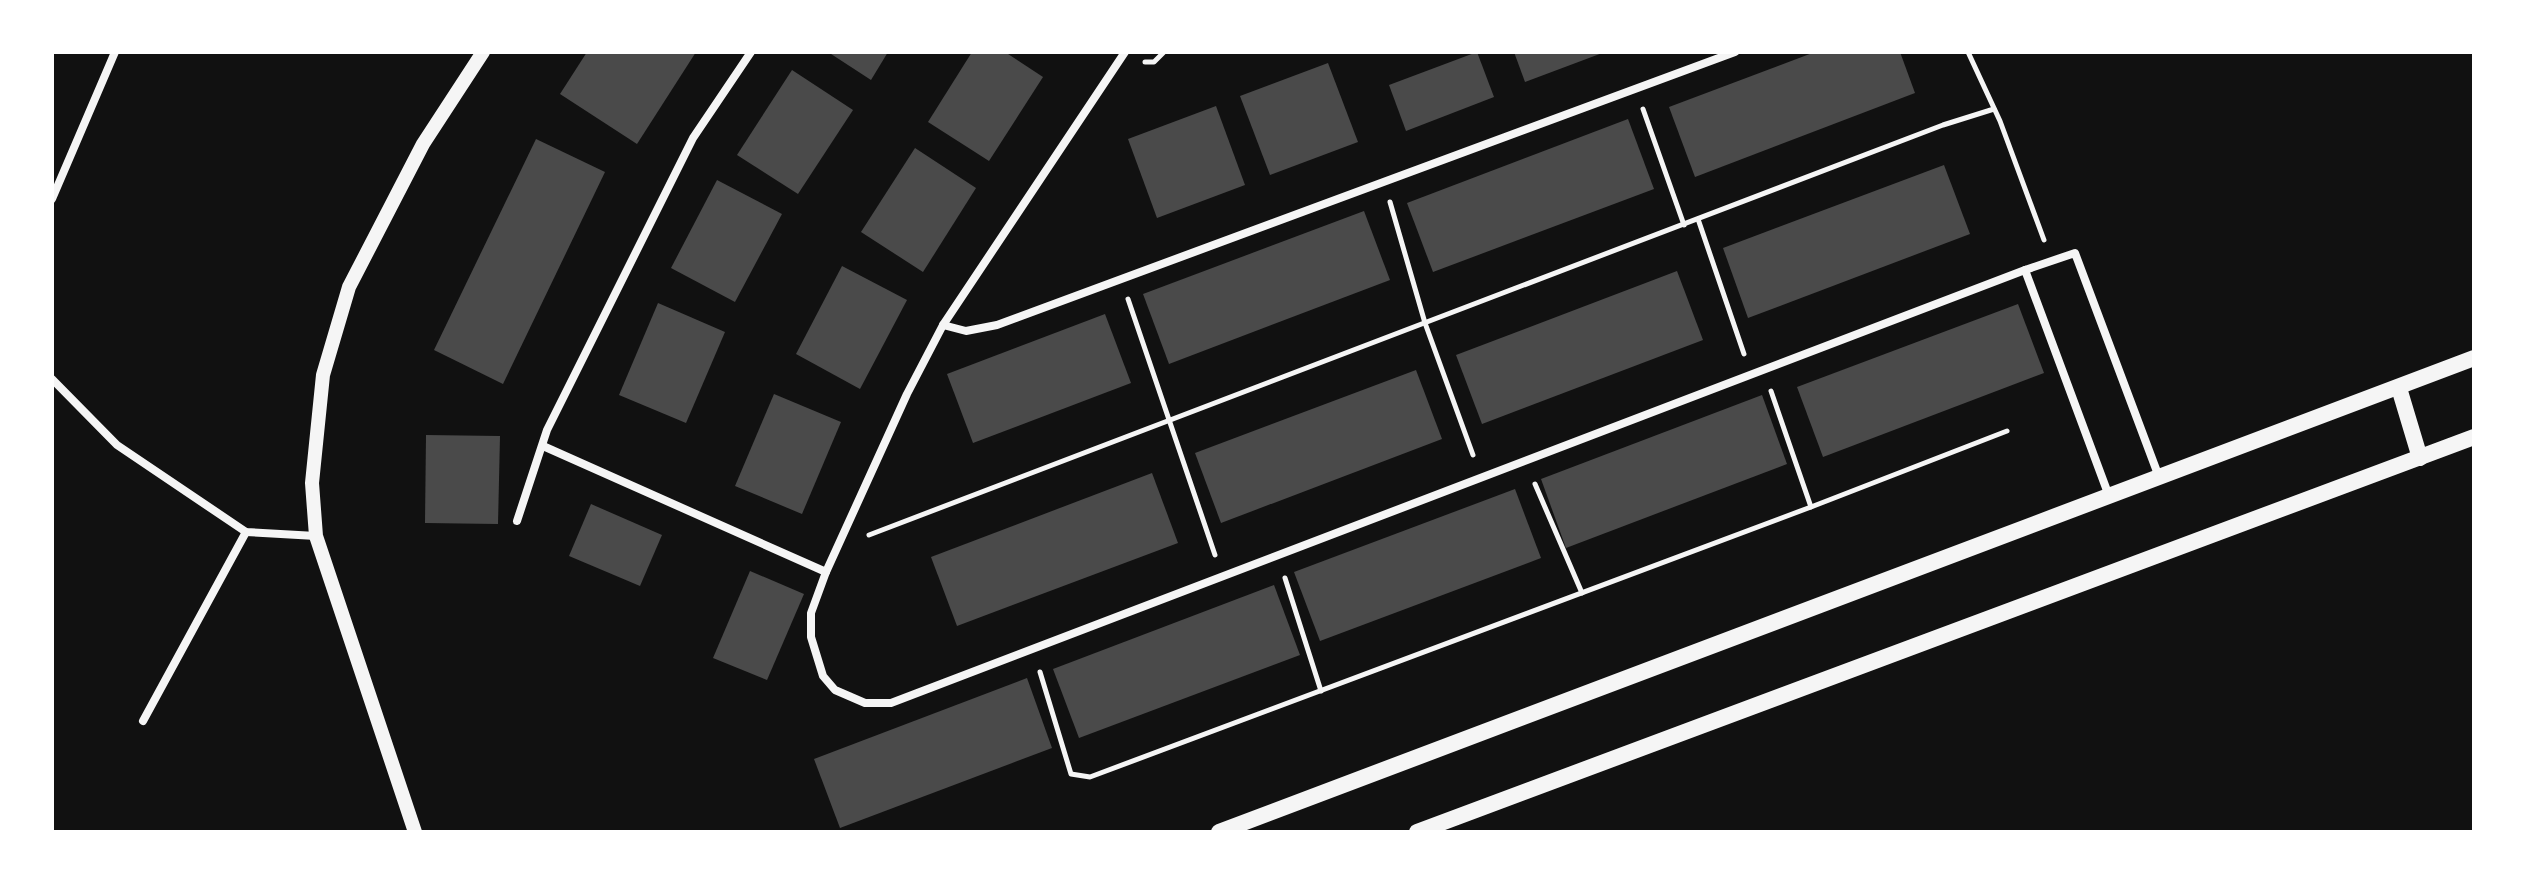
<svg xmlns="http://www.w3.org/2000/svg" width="2526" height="884" font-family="'DejaVu Sans',sans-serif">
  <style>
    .building { fill: #4a4a4a }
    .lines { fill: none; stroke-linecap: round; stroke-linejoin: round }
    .path { stroke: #f5f5f5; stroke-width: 5 }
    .minor { stroke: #f5f5f5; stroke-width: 8 }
    .tertiary { stroke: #f5f5f5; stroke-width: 14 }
    .secondary { stroke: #f5f5f5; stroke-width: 16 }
  </style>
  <rect width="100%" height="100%" fill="#111"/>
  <g class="building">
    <path d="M587,52H696L637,144L560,94Z"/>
    <path d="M828,52H888L871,80Z"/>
    <path d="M972,52H1005L1043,77L989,161L928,122Z"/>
    <path d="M1477,52L1494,97L1406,131L1389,85Z"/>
    <path d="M1514,52H1605L1525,82Z"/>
    <path d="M1815,52H1900L1915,93L1695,177L1669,107Z"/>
    <path d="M1328,63L1358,142L1270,175L1240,96Z"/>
    <path d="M792,70L853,110L798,194L737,155Z"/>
    <path d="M1216,106L1245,185L1157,218L1128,139Z"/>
    <path d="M1628,119L1654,189L1433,272L1407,203Z"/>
    <path d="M536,139L605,172L503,384L434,350Z"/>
    <path d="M915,148L976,188L923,272L861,232Z"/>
    <path d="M1944,165L1970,234L1748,318L1723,248Z"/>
    <path d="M717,180L782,214L735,302L671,268Z"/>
    <path d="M1364,211L1390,280L1169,364L1143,294Z"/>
    <path d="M842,266L907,300L860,389L796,354Z"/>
    <path d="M1677,271L1703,340L1482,424L1456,355Z"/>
    <path d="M658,303L725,332L686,423L619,395Z"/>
    <path d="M2018,304L2044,373L1823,457L1797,387Z"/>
    <path d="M1105,314L1131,383L973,443L947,374Z"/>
    <path d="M1416,370L1442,439L1221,523L1195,453Z"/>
    <path d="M774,394L841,422L802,514L735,486Z"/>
    <path d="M1762,395L1787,464L1566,548L1541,479Z"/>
    <path d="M426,435L500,436L498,524L425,523Z"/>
    <path d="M1152,473L1178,543L957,626L931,557Z"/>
    <path d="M1515,489L1541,558L1320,641L1294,572Z"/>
    <path d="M591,504L662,535L640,586L569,556Z"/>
    <path d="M750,571L804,594L767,680L713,658Z"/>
    <path d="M1274,585L1300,655L1079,738L1053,669Z"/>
    <path d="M1027,678L1052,748L840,828L814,759Z"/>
  </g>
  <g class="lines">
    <g class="path">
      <path d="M1968,52L2000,121L2044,240"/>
      <path d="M1145,62H1154L1164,52"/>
      <path d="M1643,109L1684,225"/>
      <path d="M1390,202L1425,323L1473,455"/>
      <path d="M1698,219L1744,354"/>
      <path d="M1128,299L1215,555"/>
      <path d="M1771,391L1811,507"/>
      <path d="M1535,484L1582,593"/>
      <path d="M869,535L1943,125L1994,109"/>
      <path d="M1285,578L1321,691"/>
      <path d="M1040,672L1071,774L1090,777L1811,507L2007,431"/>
    </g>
    <g class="minor">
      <path d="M1125,52L943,325L907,394L826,572L811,613V637L823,676L835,690L865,703H891L2025,270L2075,253L2159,477"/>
      <path d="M52,199L115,52"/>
      <path d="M2025,270L2109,496"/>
      <path d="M943,325L966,331L997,325L1735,52"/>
      <path d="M52,379L117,445L246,532L316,536"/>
      <path d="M543,446L826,572"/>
      <path d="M517,521L547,430L693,138L751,52"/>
      <path d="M143,721L246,532"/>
    </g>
    <path class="tertiary" d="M415,832L316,536L312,483L323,375L349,287L423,144L483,52"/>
    <g class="secondary">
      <path d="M2399,388L2420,458"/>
      <path d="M1219,832L2474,358"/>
      <path d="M1417,832L2474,437"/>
    </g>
  </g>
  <rect width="2526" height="884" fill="none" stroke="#ffffff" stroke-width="108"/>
</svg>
